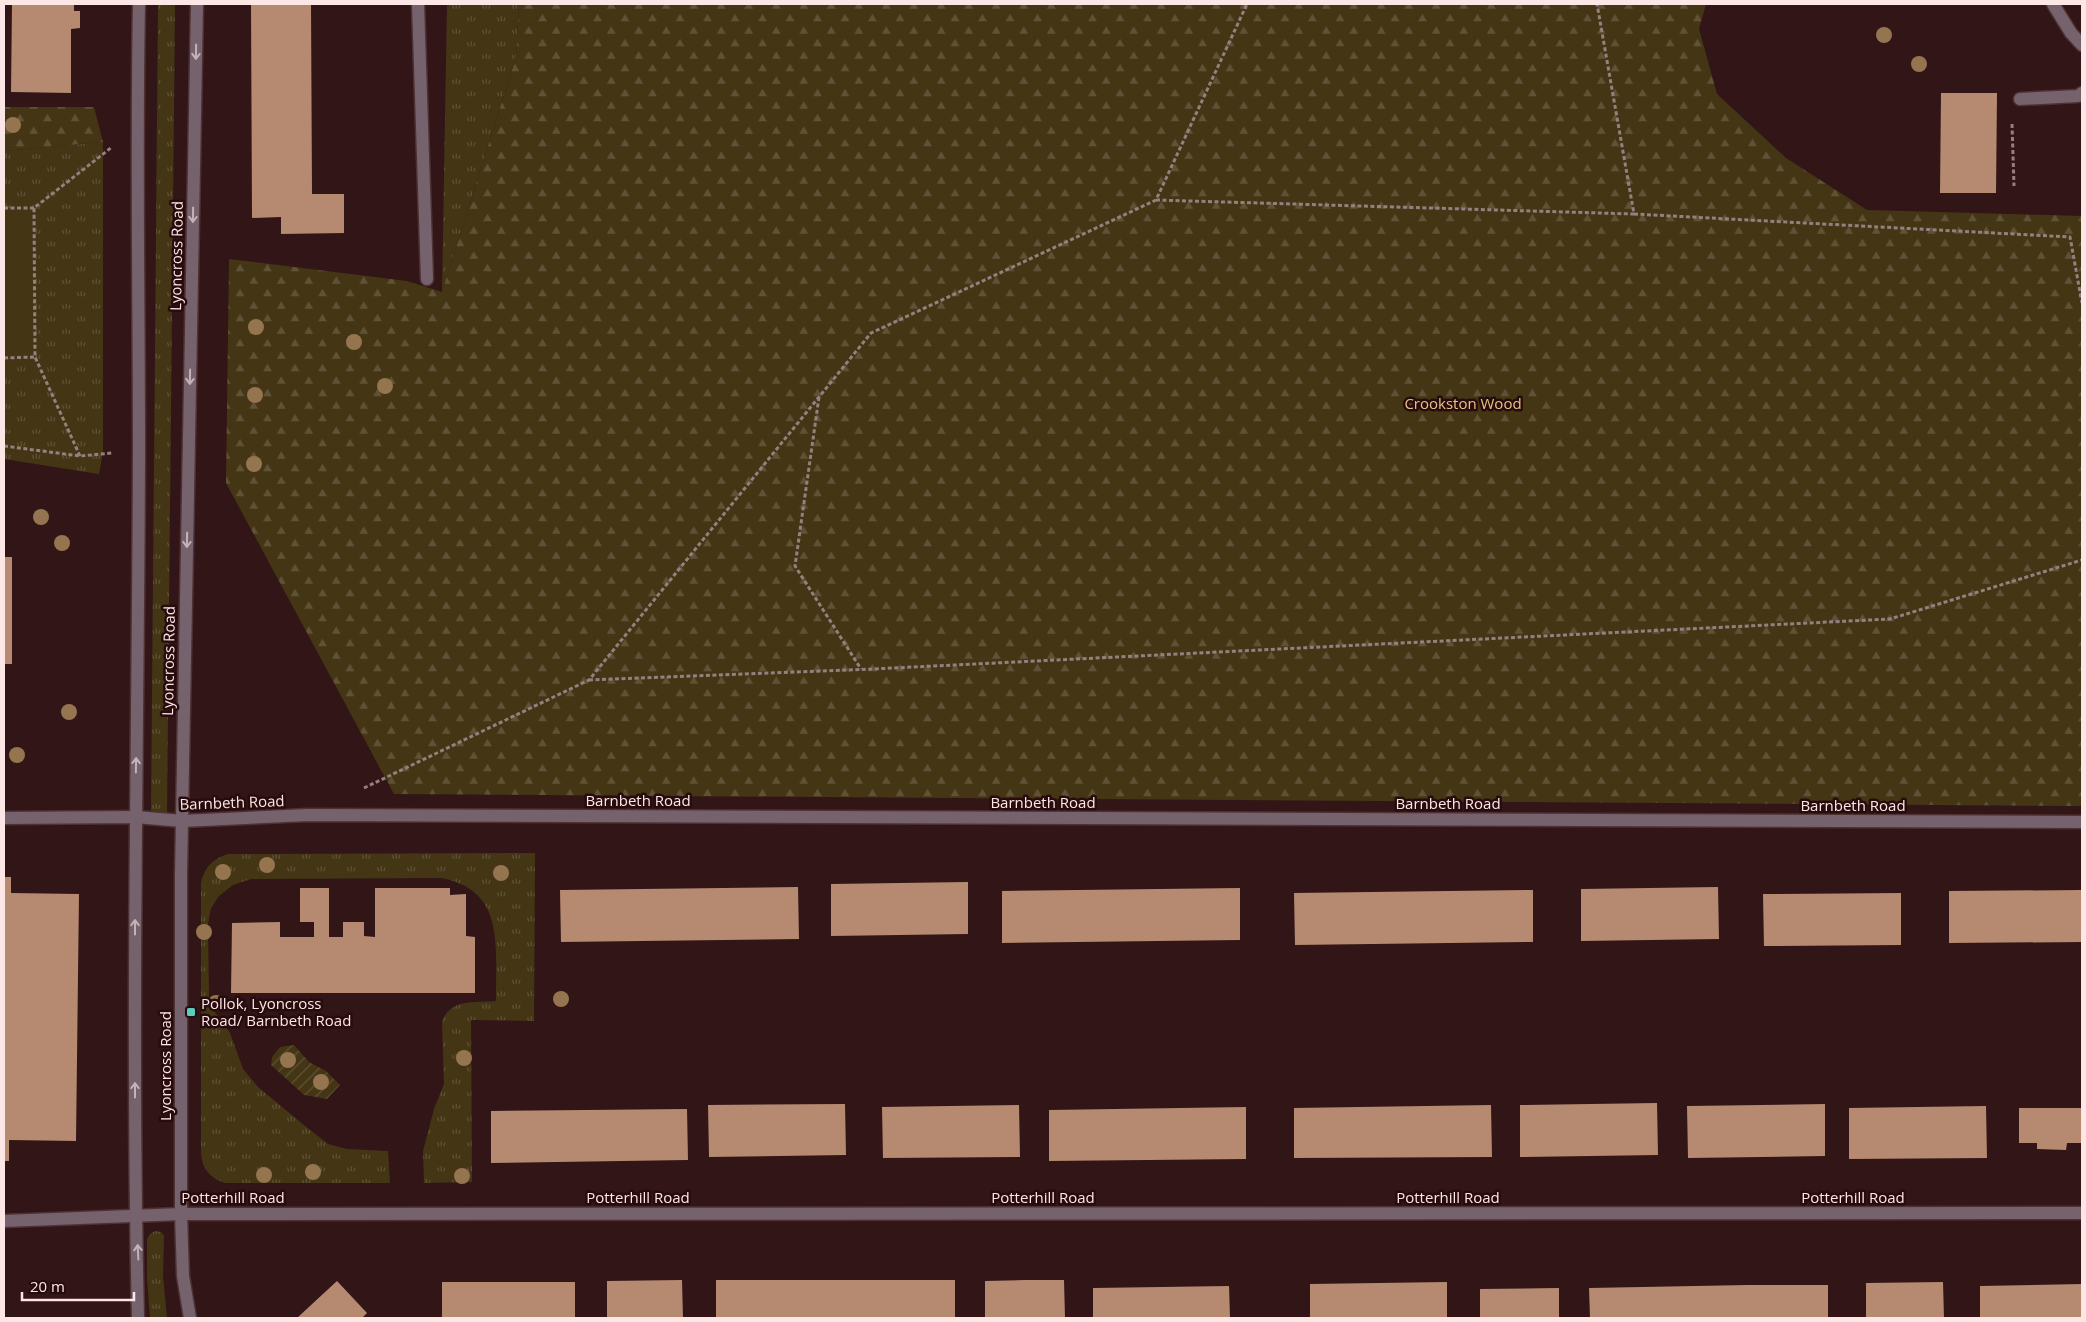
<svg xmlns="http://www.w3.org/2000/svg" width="2086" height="1322" font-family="'Open Sans',sans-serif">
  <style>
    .grass { fill: url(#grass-tufts) }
    .forest { fill: url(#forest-firs) }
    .park { fill: #443515 }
    .garden { fill: url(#garden-furrows) }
    .building { fill: #b68a70 }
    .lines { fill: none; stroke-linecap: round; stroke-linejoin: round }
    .minor-casing { stroke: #4e3233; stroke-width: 15 }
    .path { stroke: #987f7f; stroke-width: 3; stroke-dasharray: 4 2.5; stroke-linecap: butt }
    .minor { stroke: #76626c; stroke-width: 12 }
    .tree { fill: #957550 }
    .oneway { stroke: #c6b1b5 }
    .poi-dot { fill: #59cebe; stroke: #270b0d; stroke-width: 2 }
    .labels { text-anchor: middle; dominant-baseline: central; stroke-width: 5; stroke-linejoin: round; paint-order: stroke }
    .street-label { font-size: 15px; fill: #fce6e6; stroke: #270b0d }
    .park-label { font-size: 15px; fill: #e6c480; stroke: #270b0d }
    .poi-label { font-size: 15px; fill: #fce6e6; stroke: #270b0d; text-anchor: start }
  </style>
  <defs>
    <pattern id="grass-tufts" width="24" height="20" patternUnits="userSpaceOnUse" patternTransform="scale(1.25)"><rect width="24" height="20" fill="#443515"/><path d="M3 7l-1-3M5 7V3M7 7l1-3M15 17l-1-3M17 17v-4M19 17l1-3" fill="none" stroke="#605237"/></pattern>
    <pattern id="forest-firs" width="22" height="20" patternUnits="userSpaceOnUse" patternTransform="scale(1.25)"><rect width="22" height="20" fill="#443515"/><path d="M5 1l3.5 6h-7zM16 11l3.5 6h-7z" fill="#605237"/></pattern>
    <pattern id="garden-furrows" width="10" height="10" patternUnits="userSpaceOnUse" patternTransform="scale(1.25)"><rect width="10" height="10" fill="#443515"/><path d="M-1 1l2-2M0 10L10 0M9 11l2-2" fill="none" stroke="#605237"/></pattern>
  </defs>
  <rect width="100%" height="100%" fill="#321516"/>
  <g class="grass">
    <path d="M158,4H175L167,815H151V809Z"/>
    <path d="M447,4H519L516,57L442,292Z"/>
    <path d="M103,142V452L99,474L4,459V151Z"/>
    <path d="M535,853L534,1021L471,1020L472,1182L424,1183L423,1151L434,1109L444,1084L442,1022C450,998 475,1003 496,1001C495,949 507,890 441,878L251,879L233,885L219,896L211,908L208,924L209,998L212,1008L230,1033L243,1069L258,1087L305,1126L328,1144L347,1149L388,1151L390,1183H225C210,1178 202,1169 201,1153V883C205,867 212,859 228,854Z"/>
    <path d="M155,1231L161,1232L164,1236L163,1276L167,1318H150L147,1279V1239L150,1234Z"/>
  </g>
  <g class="forest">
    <path d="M519,4H1706L1699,29L1717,94L1786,158L1867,210L2082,216V806L394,794L226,483L229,259L407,281L442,292L516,57Z"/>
    <path d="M4,107H94L103,142L4,151Z"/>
  </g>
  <path class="park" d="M34,208L35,357L4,358V208Z"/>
  <path class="garden" d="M294,1045L309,1062L326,1071L340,1085L327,1099L304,1095L271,1065L272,1057L280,1047Z"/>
  <g class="building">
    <path d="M12,4H74V11H80V28L71,29V93L11,92Z"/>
    <path d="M251,4H311L312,194H344V233L281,234V217L252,218Z"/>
    <path d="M1941,93H1997L1996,193H1940Z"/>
    <rect x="4" y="557" width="8" height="107"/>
    <path d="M4,877H11V893L79,894L76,1141L9,1140V1161H4Z"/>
    <path d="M968,882V934L831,936V884Z"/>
    <path d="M798,887L799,939L561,942L560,890Z"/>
    <path d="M1718,887L1719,939L1581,941V889Z"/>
    <path d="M300,888H329V937H343V922H364V936L375,937V888H450V895L466,894V936L475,937V993H231L232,923L280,922V937H314V922H300Z"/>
    <path d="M1240,888V940L1002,943V891Z"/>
    <path d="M1533,890V942L1295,945L1294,893Z"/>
    <path d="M2082,890V942L1949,943V891Z"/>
    <path d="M1901,893V945L1764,946L1763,894Z"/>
    <path d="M1657,1103L1658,1155L1520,1157V1105Z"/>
    <path d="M845,1104L846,1155L709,1157L708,1105Z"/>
    <path d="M1825,1104V1156L1688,1158L1687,1106Z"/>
    <path d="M1019,1105L1020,1157L883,1158L882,1107Z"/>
    <path d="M1491,1105L1492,1157L1294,1158V1108Z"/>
    <path d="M1986,1106L1987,1158L1849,1159V1108Z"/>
    <path d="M1246,1107V1159L1049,1161V1110Z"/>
    <path d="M2019,1108H2082V1143H2067L2066,1150L2037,1149V1143H2019Z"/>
    <path d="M687,1109L688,1160L491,1163V1111Z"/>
    <path d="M682,1280L683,1318H607V1281Z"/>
    <rect x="716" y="1280" width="239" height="38"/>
    <path d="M1025,1280H1064L1065,1318H985V1281Z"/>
    <path d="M337,1281L367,1313L362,1318H297Z"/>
    <rect x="442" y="1282" width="133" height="36"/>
    <path d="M1447,1282V1318H1310V1284Z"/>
    <path d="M1943,1282L1944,1318H1866V1283Z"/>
    <path d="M2082,1284V1318H1980V1286Z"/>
    <path d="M1748,1285H1828V1318H1590L1589,1288Z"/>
    <path d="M1229,1286L1230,1318H1093V1288Z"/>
    <path d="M1559,1288V1318H1480V1289Z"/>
  </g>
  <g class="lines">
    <defs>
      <g id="minor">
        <path d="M418,4L427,279"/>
        <path d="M2053,4L2071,33L2082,45"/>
        <path d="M2020,99L2078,96L2082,93"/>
        <path d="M4,818L136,817L182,821L308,815L2082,822"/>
        <path d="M4,1221L181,1214L2082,1213"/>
        <path d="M138,1318C131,1030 138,741 139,453C139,303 136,154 139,4"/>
        <path d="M190,1318L183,1276L181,1214V874L197,4"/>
      </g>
    </defs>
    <use href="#minor" class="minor-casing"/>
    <g class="path">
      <path d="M2012,124L2014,186"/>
      <path d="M1156,200L1634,214L1597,4"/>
      <path d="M4,208H34"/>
      <path d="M1634,214L2070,237L2082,303"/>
      <path d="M4,358L35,357"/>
      <path d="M819,397L795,566L861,669"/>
      <path d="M4,446L80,456L112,453"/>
      <path d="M80,456L35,357L34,208L112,147"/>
      <path d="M589,680L873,669L1890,619L2082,560"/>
      <path d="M364,788L589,680L871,333L1156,200L1247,4"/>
    </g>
    <use href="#minor" class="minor"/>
  </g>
  <g class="tree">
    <circle cx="1884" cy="35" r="8"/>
    <circle cx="1919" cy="64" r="8"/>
    <circle cx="13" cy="125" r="8"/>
    <circle cx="256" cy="327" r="8"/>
    <circle cx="354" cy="342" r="8"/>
    <circle cx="385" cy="386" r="8"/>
    <circle cx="255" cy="395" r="8"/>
    <circle cx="254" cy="464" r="8"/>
    <circle cx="41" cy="517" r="8"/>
    <circle cx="62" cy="543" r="8"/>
    <circle cx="69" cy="712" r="8"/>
    <circle cx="17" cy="755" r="8"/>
    <circle cx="267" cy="865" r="8"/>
    <circle cx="223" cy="872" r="8"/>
    <circle cx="501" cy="873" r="8"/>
    <circle cx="204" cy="932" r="8"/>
    <circle cx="561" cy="999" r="8"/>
    <circle cx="216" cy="1003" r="8"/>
    <circle cx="464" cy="1058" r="8"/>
    <circle cx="288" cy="1060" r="8"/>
    <circle cx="321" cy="1082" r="8"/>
    <circle cx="313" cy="1172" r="8"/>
    <circle cx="264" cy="1175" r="8"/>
    <circle cx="462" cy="1176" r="8"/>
  </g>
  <defs><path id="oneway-shaft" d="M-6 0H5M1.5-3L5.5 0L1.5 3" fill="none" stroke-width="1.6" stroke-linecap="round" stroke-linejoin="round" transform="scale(1.25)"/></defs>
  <g class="oneway">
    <use href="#oneway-shaft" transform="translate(196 52) rotate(91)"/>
    <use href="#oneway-shaft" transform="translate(193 215) rotate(91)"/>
    <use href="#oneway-shaft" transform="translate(190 377) rotate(91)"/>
    <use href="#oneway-shaft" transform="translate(187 540) rotate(91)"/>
    <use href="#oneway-shaft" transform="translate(136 765) rotate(-89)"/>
    <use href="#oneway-shaft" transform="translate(135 927) rotate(-90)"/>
    <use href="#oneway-shaft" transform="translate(135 1090) rotate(-90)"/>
    <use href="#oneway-shaft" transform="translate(138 1252) rotate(-93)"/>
  </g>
  <rect class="poi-dot" x="186" y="1007" width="10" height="10" rx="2.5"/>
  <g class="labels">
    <g class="street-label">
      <text transform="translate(176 256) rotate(-89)">Lyoncross Road</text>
      <text transform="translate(168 661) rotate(-89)">Lyoncross Road</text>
      <text x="638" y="800">Barnbeth Road</text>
      <text transform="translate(232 802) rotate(-2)">Barnbeth Road</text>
      <text x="1043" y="802">Barnbeth Road</text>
      <text x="1448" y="803">Barnbeth Road</text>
      <text x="1853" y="805">Barnbeth Road</text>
      <text transform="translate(165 1066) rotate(-90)">Lyoncross Road</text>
      <text x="233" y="1197">Potterhill Road</text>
      <text x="638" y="1197">Potterhill Road</text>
      <text x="1043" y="1197">Potterhill Road</text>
      <text x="1448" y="1197">Potterhill Road</text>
      <text x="1853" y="1197">Potterhill Road</text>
    </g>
    <g class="park-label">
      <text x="1463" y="403">Crookston Wood</text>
    </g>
    <g class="poi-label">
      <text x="201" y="1003">Pollok, Lyoncross<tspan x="201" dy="17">Road/ Barnbeth Road</tspan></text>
    </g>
  </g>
  <rect width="2086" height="1322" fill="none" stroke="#fce6e6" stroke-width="10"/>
  <path d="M22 1292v8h112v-8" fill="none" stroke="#fce6e6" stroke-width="2.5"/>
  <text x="30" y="1292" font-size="15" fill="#fce6e6" stroke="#270b0d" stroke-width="4" paint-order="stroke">20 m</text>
</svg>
